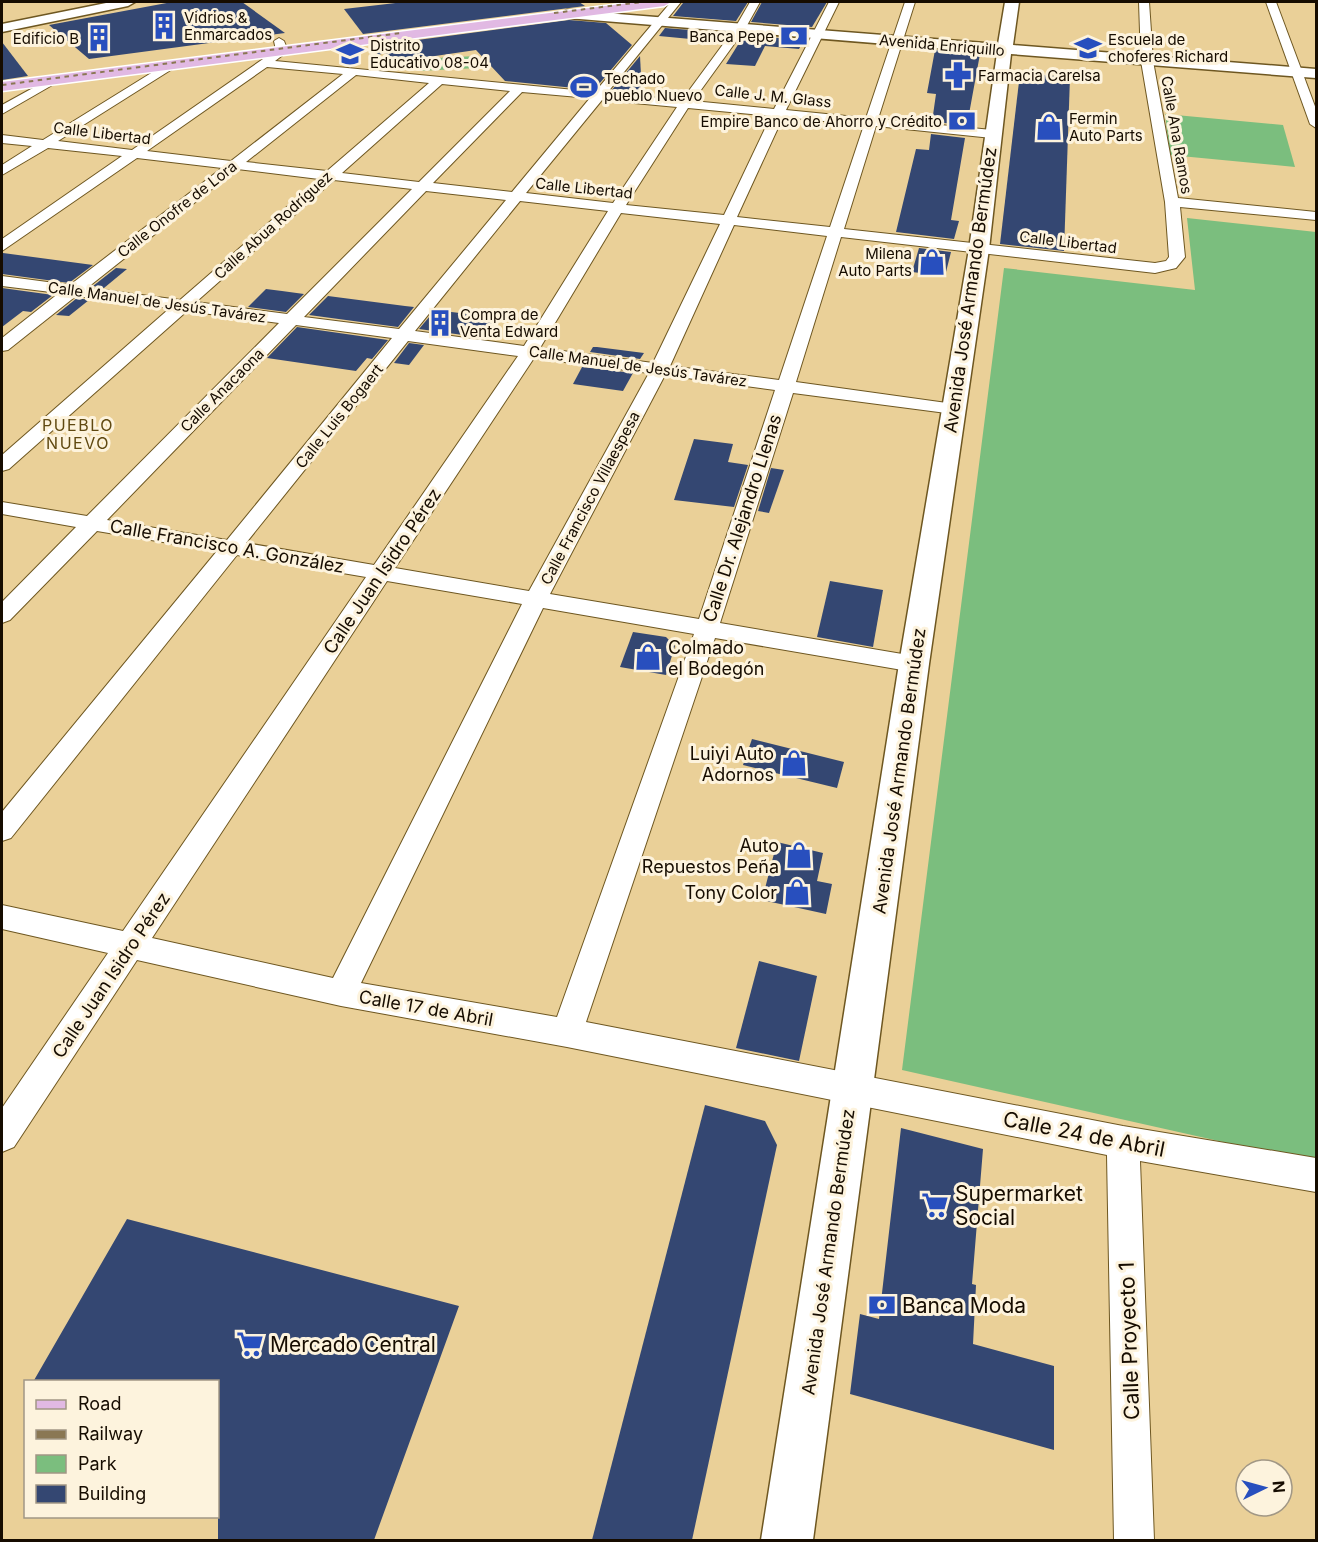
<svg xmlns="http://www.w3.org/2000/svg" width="1318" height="1542" font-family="Inter,sans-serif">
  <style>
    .green { fill: #7bbe7e }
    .building { fill: #344772 }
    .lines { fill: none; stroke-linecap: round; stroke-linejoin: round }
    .minor-casing { stroke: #6e5721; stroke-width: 2 }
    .tertiary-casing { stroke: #6e5721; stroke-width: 3 }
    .secondary-casing { stroke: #6e5721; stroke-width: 3 }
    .primary-casing { stroke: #fff; stroke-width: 3 }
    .minor { fill: #fff; fill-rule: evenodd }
    .tertiary { fill: #fff; fill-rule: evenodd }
    .secondary { fill: #fff; fill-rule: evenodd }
    .primary { fill: #e1b9e3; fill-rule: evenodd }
    .rail { stroke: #8a7753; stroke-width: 2; stroke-dasharray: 4.5 4.5; stroke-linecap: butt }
    .labels { text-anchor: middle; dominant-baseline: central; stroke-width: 6; stroke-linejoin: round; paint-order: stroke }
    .far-poi-label { font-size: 15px; fill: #160c00; stroke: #fdf3dd; text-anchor: start }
    .far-street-label { font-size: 15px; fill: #160c00; stroke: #fdf3dd }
    .far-neighbourhood-label { font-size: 16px; letter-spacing: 1.5px; fill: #604911; stroke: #fdf3dd }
    .street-label { font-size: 18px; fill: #160c00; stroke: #fdf3dd }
    .poi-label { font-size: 18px; fill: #160c00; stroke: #fdf3dd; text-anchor: end }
    .near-street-label { font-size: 21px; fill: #160c00; stroke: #fdf3dd }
    .near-poi-label { font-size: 21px; fill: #160c00; stroke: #fdf3dd; text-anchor: start }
  </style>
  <rect width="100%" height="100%" fill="#ead098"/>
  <g class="green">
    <path d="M476,56L477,68L418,71V59Z"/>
    <path d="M1165,114L1283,125L1295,167L1170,155Z"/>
    <path d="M1187,218L1316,232V1163L902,1070L1004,268L1195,290Z"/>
  </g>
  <g class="building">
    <path d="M172,2H242L285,33L89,59L49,25Z"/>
    <path d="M404,2H579L585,6L363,34L344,9Z"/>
    <path d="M700,2H748L736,21L673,16L683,3Z"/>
    <path d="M762,2H827L812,27L751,22Z"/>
    <path d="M569,20L606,23L632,45L594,90L505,81L476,50L394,62L386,53L378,55L372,46Z"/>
    <path d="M665,28L728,33L722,42L659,36Z"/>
    <path d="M744,35L804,40L799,49L765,46L755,66L726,64Z"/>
    <path d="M2,42L28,76L2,80Z"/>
    <path d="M935,50L980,54L967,125L932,122L936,94L927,93Z"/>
    <path d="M640,56L642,94L611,91Z"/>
    <path d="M1020,73L1070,77L1064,251L1000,244Z"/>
    <path d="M931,134L965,138L951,220L959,221L954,239L896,232L916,149L929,150Z"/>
    <path d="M919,248L951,252L945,276L912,272Z"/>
    <path d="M2,253H3L93,265L69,283L2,274Z"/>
    <path d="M116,268L127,269L104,288L93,286Z"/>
    <path d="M2,288L53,295L31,312L23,311L2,327Z"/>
    <path d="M266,289L282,291L304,294L286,312L248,307Z"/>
    <path d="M328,296L405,306L414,307L398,327L309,315Z"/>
    <path d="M77,298L89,300L69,316L56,315Z"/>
    <path d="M435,310L468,314L501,319L485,338L419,329Z"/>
    <path d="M297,327L388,340L372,359L367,358L356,371L267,358Z"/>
    <path d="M409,343L424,345L409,365L394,363Z"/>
    <path d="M593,347H597L644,353L640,359L590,352Z"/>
    <path d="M582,367L633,373L623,391L573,384Z"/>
    <path d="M694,439L733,444L728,462L748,465L734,507L674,500Z"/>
    <path d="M771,468L784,470L769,513L758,511Z"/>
    <path d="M830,581L883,590L873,647L817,637Z"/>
    <path d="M633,632L666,637L675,646L666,675L620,667Z"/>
    <path d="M752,739L844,762L837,788L743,765Z"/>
    <path d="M777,842L823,853L817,881L832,884L826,914L762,900Z"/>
    <path d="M759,961L817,976L799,1061L736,1048Z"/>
    <path d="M705,1105L765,1121L777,1145L692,1540H592Z"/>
    <path d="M901,1128L983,1149L972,1284L976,1285L973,1344L1054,1366V1450L850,1394L860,1314L879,1319Z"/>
    <path d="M127,1219L459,1306L374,1540H218V1382H33Z"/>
  </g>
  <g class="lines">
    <defs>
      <g id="minor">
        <path d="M671,2H681L607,93L682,100L735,28L750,2H760L745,29L693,101L774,109L829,2H839L786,110L866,118L905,2H915L878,119L992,130L998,134L992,138L876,126L844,229L1155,263L1166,261L1169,257L1165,202L1141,61L1139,2H1149L1153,61L1178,198L1316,212V220L1180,207L1185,257L1176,268L1155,273L841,237L796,382L954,404L963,409L954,414L793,393L720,623L914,656L922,658L926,664L922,670L914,672L715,638L586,1022L1123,1126L1316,1158V1192L1140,1161L1154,1540H1114L1107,1155L567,1047L341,1006L137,960L14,1147L2,1152V1108L108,953L2,929V905L123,931L366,577L237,555L11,838L2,841V812L217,551L97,531L10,620L2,623V602L76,527L2,514V502L87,516L279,323L187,311L9,469L2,471V455L170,308L76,296L8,350L2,351V338L59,293L2,286V276L70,285L222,168L137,158L2,251V239L122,156L48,148L2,175V165L32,146L2,143V135L43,140L169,62H177V66L58,141L132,150L276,50L274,41L279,38L284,41L288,51L275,61L595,92ZM267,67L343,74L231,161L147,151ZM356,75L429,83L327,171L246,162ZM442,84L510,91L419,182L342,173ZM522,92L590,98L512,192L433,183ZM602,100L677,107L613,203L526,193ZM688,108L771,116L724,215L626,205ZM783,117L864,125L830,227L737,217ZM237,169L319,179L180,300L87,288ZM334,180L412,189L287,314L196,302ZM426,191L506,200L399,329L304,317ZM520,201L608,211L524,346L415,331ZM621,213L720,224L653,363L540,348ZM734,225L827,236L779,380L670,366ZM296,325L392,338L227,540L107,520ZM408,341L518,356L374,565L246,543ZM534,358L649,373L529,591L395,568ZM665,375L775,390L699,619L550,594ZM387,581L522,604L333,978L152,938ZM543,608L694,634L557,1017L361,983Z"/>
        <path d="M1266,2H1276L1316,109V128L1310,124Z"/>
        <path d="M51,78L61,80L2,114V105Z"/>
      </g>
      <path id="tertiary" d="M1005,2H1019L1013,45L1316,69V78L1011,54L989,249L929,664L813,1540H761L899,664L969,249L997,53L567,18L560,14L567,10L998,44Z"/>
      <path id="secondary" d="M111,2H135L128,6L2,32V24Z"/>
      <path id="primary" d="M637,2H671L664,6L2,91V82Z"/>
    </defs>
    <use href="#minor" class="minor-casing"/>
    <use href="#tertiary" class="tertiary-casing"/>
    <use href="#secondary" class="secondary-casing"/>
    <use href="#primary" class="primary-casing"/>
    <use href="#minor" class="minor"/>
    <use href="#tertiary" class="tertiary"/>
    <use href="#secondary" class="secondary"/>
    <use href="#primary" class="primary"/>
    <g class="rail">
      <path d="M554,13L642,2"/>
      <path d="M2,85L401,33"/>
    </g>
  </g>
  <defs>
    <symbol id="building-bare" viewBox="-9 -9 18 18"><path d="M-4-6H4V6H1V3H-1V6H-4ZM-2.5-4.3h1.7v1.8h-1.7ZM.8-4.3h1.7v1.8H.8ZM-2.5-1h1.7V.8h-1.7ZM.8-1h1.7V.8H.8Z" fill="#284fbe" stroke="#fdf3dd" stroke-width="2.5" paint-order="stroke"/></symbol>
    <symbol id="bank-bare" viewBox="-9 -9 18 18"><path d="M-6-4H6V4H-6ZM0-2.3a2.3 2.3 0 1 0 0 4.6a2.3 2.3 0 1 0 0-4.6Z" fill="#284fbe" stroke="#fdf3dd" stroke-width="2.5" paint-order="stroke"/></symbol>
    <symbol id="school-bare" viewBox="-9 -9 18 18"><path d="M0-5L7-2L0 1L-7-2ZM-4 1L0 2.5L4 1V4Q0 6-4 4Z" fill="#284fbe" stroke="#fdf3dd" stroke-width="2.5" paint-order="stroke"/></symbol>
    <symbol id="pharmacy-bare" viewBox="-9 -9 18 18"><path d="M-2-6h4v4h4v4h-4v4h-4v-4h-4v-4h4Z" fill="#284fbe" stroke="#fdf3dd" stroke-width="2.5" paint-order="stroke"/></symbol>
    <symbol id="stadium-bare" viewBox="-9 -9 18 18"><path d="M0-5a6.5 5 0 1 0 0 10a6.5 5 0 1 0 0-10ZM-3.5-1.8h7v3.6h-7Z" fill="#284fbe" stroke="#fdf3dd" stroke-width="2.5" paint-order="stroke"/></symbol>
    <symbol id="shop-bare" viewBox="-9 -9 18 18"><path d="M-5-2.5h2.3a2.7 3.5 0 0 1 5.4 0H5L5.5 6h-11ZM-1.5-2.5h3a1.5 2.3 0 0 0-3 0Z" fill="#284fbe" stroke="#fdf3dd" stroke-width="2.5" paint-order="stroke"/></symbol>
    <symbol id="supermarket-bare" viewBox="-9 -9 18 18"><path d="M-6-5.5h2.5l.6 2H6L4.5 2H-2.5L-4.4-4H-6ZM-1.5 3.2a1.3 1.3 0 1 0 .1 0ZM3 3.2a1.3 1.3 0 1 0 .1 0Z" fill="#284fbe" stroke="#fdf3dd" stroke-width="2.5" paint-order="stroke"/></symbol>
  </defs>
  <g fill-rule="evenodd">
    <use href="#building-bare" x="145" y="7" width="38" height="38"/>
    <use href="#bank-bare" x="775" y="17" width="38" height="38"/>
    <use href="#building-bare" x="80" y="19" width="38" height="38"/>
    <use href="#school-bare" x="1069" y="29" width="38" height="38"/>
    <use href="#school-bare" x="331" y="35" width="38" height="38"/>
    <use href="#pharmacy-bare" x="939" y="56" width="38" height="38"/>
    <use href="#stadium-bare" x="565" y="68" width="38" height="38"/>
    <use href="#bank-bare" x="943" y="102" width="38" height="38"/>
    <use href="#shop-bare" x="1030" y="108" width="38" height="38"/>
    <use href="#shop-bare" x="913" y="243" width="38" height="38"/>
    <use href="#building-bare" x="421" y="304" width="38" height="38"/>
    <use href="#shop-bare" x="629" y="638" width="38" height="38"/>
    <use href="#shop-bare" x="775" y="744" width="38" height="38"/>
    <use href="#shop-bare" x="780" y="836" width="38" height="38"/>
    <use href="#shop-bare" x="778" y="873" width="38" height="38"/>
    <use href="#supermarket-bare" x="916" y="1186" width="38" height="38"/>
    <use href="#bank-bare" x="863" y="1286" width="38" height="38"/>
    <use href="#supermarket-bare" x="231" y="1325" width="38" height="38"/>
  </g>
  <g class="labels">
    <g class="far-poi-label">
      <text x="184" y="17">Vidrios &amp;<tspan x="184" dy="17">Enmarcados</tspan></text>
      <text x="774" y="36" text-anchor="end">Banca Pepe</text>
      <text x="79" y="38" text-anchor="end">Edificio B</text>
      <text x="1108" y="39">Escuela de<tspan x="1108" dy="17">choferes Richard</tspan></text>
      <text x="370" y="45">Distrito<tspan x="370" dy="17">Educativo 08-04</tspan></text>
      <text x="978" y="75">Farmacia Carelsa</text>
      <text x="604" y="78">Techado<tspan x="604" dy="17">pueblo Nuevo</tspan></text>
      <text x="1069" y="118">Fermin<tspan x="1069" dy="17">Auto Parts</tspan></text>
      <text x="942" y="121" text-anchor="end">Empire Banco de Ahorro y Crédito</text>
      <text x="912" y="253" text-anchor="end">Milena<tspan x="912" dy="17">Auto Parts</tspan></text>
      <text x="460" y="314">Compra de<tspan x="460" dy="17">Venta Edward</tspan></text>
    </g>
    <g class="far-street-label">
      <text transform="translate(942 45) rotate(5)">Avenida Enriquillo</text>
      <text transform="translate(773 96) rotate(6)">Calle J. M. Glass</text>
      <text transform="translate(102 133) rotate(7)">Calle Libertad</text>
      <text transform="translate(1177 135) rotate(80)">Calle Ana Ramos</text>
      <text transform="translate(584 188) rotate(6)">Calle Libertad</text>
      <text transform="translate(177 209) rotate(-38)">Calle Onofre de Lora</text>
      <text transform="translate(273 225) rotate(-42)">Calle Abua Rodríguez</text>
      <text transform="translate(1068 242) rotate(7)">Calle Libertad</text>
      <text transform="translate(157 302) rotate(8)">Calle Manuel de Jesús Tavárez</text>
      <text transform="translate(638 366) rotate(8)">Calle Manuel de Jesús Tavárez</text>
      <text transform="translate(222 390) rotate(-45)">Calle Anacaona</text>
      <text transform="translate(339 416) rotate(-51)">Calle Luis Bogaert</text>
      <text transform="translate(590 498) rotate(-62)">Calle Francisco Villaespesa</text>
    </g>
    <g class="far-neighbourhood-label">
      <text x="78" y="425">PUEBLO<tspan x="78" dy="18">NUEVO</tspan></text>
    </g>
    <g class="street-label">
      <text transform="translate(970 290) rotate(-82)">Avenida José Armando Bermúdez</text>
      <text transform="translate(742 518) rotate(-72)">Calle Dr. Alejandro Llenas</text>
      <text transform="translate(227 546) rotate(10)">Calle Francisco A. González</text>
      <text transform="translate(382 571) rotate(-56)">Calle Juan Isidro Pérez</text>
      <text transform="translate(899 771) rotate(-82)">Avenida José Armando Bermúdez</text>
      <text transform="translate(111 975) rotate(-56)">Calle Juan Isidro Pérez</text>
      <text transform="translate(426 1008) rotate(10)">Calle 17 de Abril</text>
      <text transform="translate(828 1252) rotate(-82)">Avenida José Armando Bermúdez</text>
    </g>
    <g class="poi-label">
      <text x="668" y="647" text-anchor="start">Colmado<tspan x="668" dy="21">el Bodegón</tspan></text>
      <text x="774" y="753">Luiyi Auto<tspan x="774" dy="21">Adornos</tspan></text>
      <text x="779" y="845">Auto<tspan x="779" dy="21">Repuestos Peña</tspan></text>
      <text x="777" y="892">Tony Color</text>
    </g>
    <g class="near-street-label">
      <text transform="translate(1084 1134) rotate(11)">Calle 24 de Abril</text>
      <text transform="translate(1129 1341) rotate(-92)">Calle Proyecto 1</text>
    </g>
    <g class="near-poi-label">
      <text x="955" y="1193">Supermarket<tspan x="955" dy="24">Social</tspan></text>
      <text x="902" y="1305">Banca Moda</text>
      <text x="270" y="1344">Mercado Central</text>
    </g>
  </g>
  <rect width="1318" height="1542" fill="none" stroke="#160c00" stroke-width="6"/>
  <rect x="24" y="1380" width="195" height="138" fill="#fdf3dd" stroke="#a19785" stroke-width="1.5"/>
  <rect x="36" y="1400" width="30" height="9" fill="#e1b9e3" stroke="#a19785" stroke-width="1.5"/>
  <text x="78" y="1410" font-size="18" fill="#160c00">Road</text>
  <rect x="36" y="1430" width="30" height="9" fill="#8a7753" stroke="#a19785" stroke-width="1.5"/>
  <text x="78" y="1440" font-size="18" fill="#160c00">Railway</text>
  <rect x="36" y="1455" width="30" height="18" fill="#7bbe7e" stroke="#a19785" stroke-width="1.5"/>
  <text x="78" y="1470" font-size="18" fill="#160c00">Park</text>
  <rect x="36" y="1485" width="30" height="18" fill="#344772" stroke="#a19785" stroke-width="1.5"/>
  <text x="78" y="1500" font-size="18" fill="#160c00">Building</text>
  <g transform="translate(1264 1488) rotate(85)"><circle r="28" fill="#fdf3dd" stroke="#a19785" stroke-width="1.5"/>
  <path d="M0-4.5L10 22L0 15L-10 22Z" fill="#284fbe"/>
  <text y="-9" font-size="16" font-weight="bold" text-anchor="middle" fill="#160c00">N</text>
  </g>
</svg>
